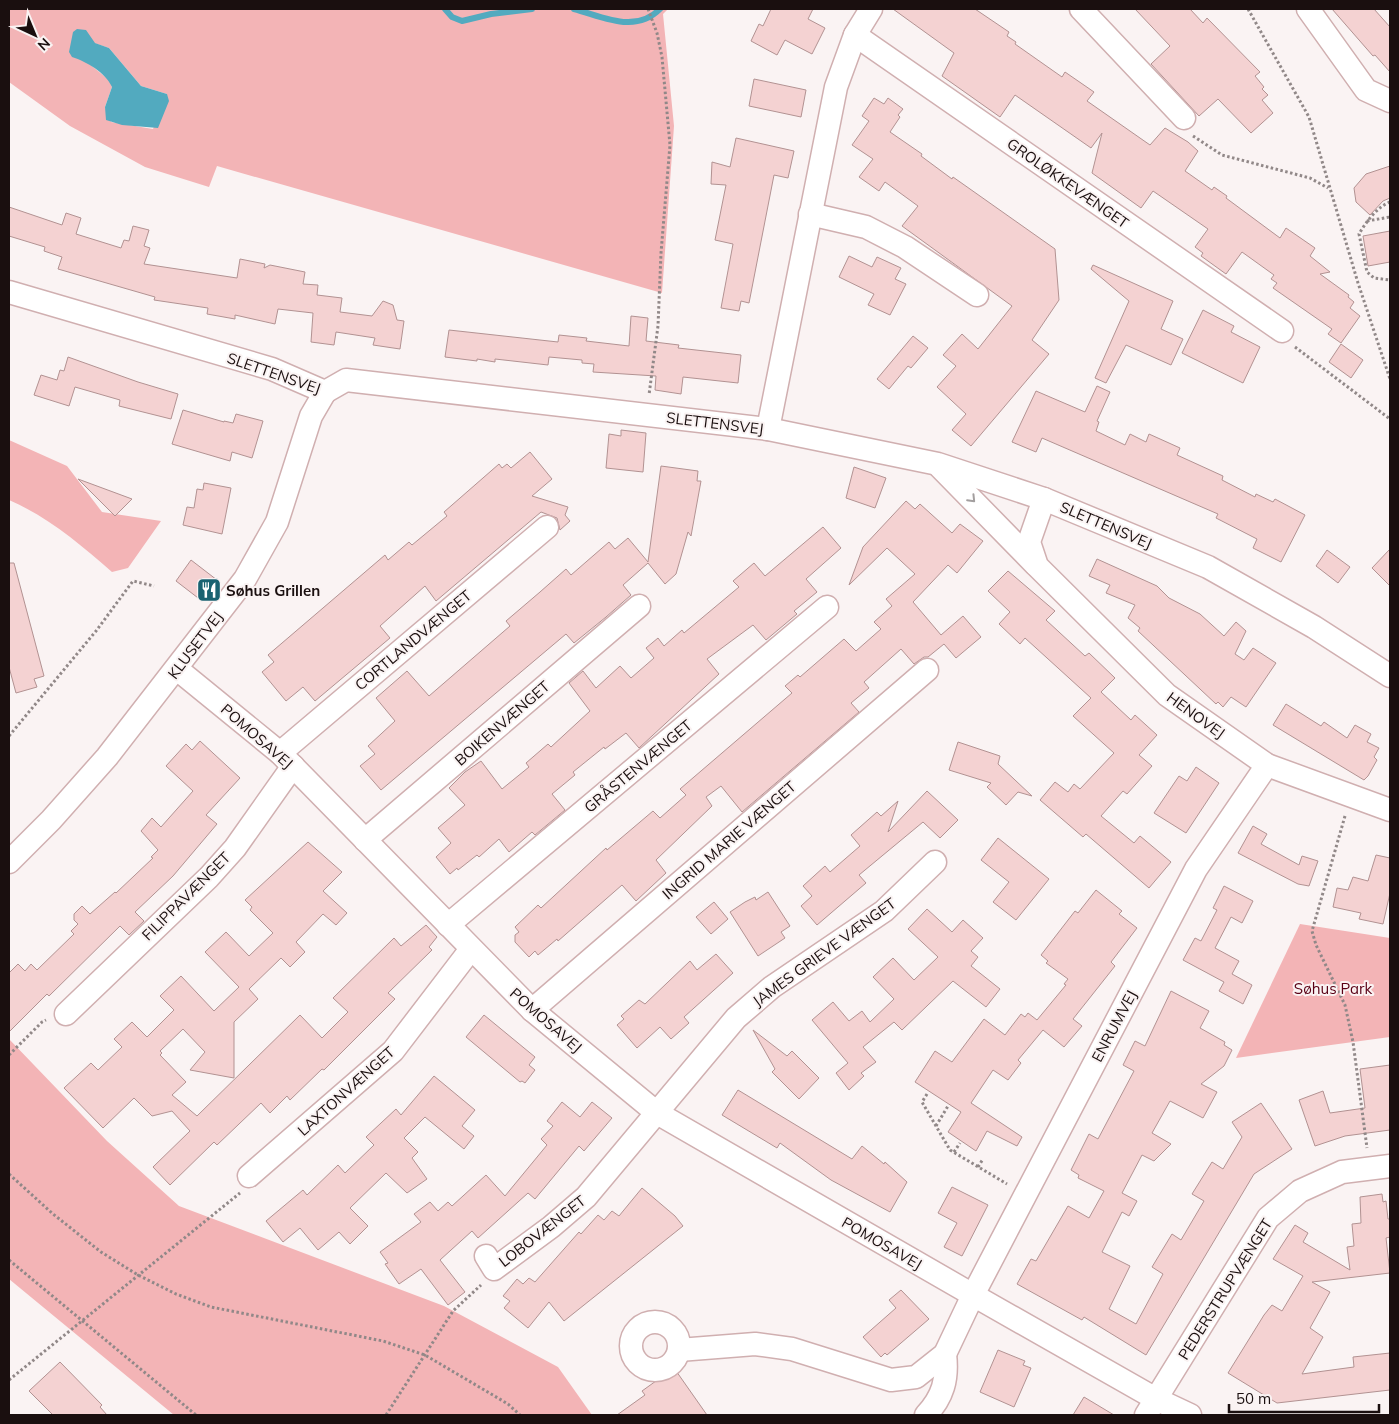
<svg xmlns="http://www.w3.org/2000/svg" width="1399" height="1424" font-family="Mulish,sans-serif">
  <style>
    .green { fill: #f3b4b6; fill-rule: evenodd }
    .water { fill: #52aabf }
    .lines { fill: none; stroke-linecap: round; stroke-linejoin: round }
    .stream { stroke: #52aabf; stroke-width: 6 }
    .building { fill: #f4d2d2; stroke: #b29292 }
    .minor-casing { stroke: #d0afb0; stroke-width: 25 }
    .path { stroke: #918888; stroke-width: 3; stroke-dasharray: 2.5 2.5; stroke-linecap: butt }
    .minor { stroke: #fff; stroke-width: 22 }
    .oneway { stroke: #a39f9f }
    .labels { text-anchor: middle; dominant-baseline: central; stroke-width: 4; stroke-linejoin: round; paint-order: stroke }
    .street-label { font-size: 15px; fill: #1a0f0f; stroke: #faf3f3 }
    .poi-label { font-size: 15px; font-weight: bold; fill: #1a0f0f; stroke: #faf3f3; text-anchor: start }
    .park-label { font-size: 15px; fill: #590015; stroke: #faf3f3 }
  </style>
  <rect width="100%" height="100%" fill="#faf3f3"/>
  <g class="green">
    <path d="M9,9H668L663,14L674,126L662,293L217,166L209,187L145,167L70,126L9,82ZM94,43L109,48L141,86L167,94L153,129L111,122L105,107L112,87L109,80L87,62Z"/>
    <path d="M9,440L67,466L102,512L161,521L128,568L112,572C80,544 48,517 9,500Z"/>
    <path d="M1300,924L1390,938V1037L1236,1058Z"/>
    <path d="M9,1039L107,1141L179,1206L444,1306L558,1367L592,1415H174L9,1279Z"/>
  </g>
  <path class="water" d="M77,29L86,30L95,43L109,48L141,86L167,94L169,101L158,128L122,125L106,120L105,107L112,87C105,72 87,62 72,57L69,52L73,32Z"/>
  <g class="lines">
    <g class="stream">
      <path d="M445,9L452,17L462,21L491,14L532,9"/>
      <path d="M574,9C604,17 635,34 660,9"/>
    </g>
  </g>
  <g class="building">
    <path d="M771,9H813L808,19L825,28L812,54L785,40L777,55L751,41L759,24L763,26Z"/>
    <path d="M893,9H975L1009,32L1007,36L1016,42L1015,44L1062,77L1065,72L1094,92L1087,101L1150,145L1165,128L1188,142L1198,151L1185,171L1212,190L1214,187L1227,196L1226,198L1280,238L1286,228L1315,248L1310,256L1330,272L1320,274L1349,295L1348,297L1354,302L1350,308L1360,316L1341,343L1328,334L1332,329L1273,288L1277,283L1271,279L1274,275L1242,252L1226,274L1201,256L1203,253L1195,247L1208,229L1153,191L1141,208L1092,173L1102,133L1091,148L1015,95L1000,117L942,76L954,53Z"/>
    <path d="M1135,9H1190L1203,23L1207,18L1260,72L1255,76L1264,87L1262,89L1268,95L1262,100L1273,113L1251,133L1218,99L1199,116L1151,64L1170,46Z"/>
    <path d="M1332,9H1374L1390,27V72L1375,55L1373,56Z"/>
    <path d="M754,79L806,90L801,117L749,106Z"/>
    <path d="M874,98L884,104L888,98L903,109L898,115L900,117L890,132L922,154L921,156L952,179L953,177L1055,249L1059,300L1032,340L1049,354L971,446L952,430L966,414L937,387L956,366L943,355L962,334L978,349L1012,306L902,226L918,206L885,182L879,191L859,177L873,159L852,145L869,121L862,116Z"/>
    <path d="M736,138L794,151L788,178L774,175L749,303L741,301L739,311L721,308L733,244L715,240L726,185L711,184L712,162L730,167Z"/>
    <path d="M1390,166V198L1383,201L1370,215L1356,202L1354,188L1366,174Z"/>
    <path d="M9,207L62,225L66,213L81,218L76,234L121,248L124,240L129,241L133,226L149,230L144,246L150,248L144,264L237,278L240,259L265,264L264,268L270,265L305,272L303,284L318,285L317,295L342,298L340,312L372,316L383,301L393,305L397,320L404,321L400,349L373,345L375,338L336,332L334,345L311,342L313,313L278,309L275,324L235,315V319L207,314L208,308L154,300L155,297L58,269L62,257L44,251L45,247L9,236Z"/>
    <path d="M1390,231V262L1368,266L1363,236Z"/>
    <path d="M849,256L872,267L877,257L901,268L895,279L906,284L890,315L868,305L874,294L839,277Z"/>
    <path d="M1093,265L1173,301L1161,329L1183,339L1171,365L1126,345L1106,383L1095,378L1129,301L1091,269Z"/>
    <path d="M1203,310L1234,326L1231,332L1260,347L1243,383L1182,353Z"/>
    <path d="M631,316L648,318L646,341L679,345L678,348L741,355L738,383L683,377L681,394L655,390L656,376L593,372L594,364L582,363V360L549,357L548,365L495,359V362L477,359V361L445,357L449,330L558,342L559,335L587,338L586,341L629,346Z"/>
    <path d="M913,336L928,348L911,368L908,366L889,389L877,379Z"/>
    <path d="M1341,344L1363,360L1351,378L1329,362Z"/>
    <path d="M68,357L138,382L178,394L171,419L119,406L120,400L75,387L69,406L34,395L41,375L57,380L60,370L64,371Z"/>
    <path d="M1097,386L1110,392L1097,421L1099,422L1096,431L1125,445L1130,434L1146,442L1149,434L1180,448L1177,455L1223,476L1222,480L1255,497L1256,494L1273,502L1275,499L1305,515L1281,562L1253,548L1257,539L1216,518L1218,514L1042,438L1036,452L1012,442L1036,391L1085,412Z"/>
    <path d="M183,410L224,422V421L233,423L236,414L263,421L252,458L232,452L230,461L172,444Z"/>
    <path d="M621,430L646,433L643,472L606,468L609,434L621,436Z"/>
    <path d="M530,452L552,479L532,496L568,507L565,515L570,521L560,530L557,518L541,512L436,601L425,586L380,626L390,638L315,701L303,687L286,701L262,672L274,662L268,655L385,555L388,560L409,542L412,545L447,516L444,512L499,464L502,468L507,464L511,468Z"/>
    <path d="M661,466L698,471L697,481H701L691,536L688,532L676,574L665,584L648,563L623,585L631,595L606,617L574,643L566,634L381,790L360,766L375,754L368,746L395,721L376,698L407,671L429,696L510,626L506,621L540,592L566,569L571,575L609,542L615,549L628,538L648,562Z"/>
    <path d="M854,467L886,478L875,508L846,498Z"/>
    <path d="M78,479L132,499L115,516Z"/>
    <path d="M204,483L231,488L222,534L183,525L187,507L194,508L197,489L203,490Z"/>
    <path d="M906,501L915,509L920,504L952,533L960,524L983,541L957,573L948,565L913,602L941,635L963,616L981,637L956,658L944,644L928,657H924L914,664L901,649L864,682L869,688L851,703L859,712L742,812L721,786L706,797L712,806L656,860L666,873L636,901L622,885L558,941L557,939L538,955L535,951L529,957L515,942V935L519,932L515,927L538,905L541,908L606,848L607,850L653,811L660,818L686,795L680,789L792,693L785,686L798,675L800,677L844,639L856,651L881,629L874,622L892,606L886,599L915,574L887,548L849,585L863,547Z"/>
    <path d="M823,527L841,548L806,579L817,592L794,611L797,614L766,640L753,625L707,659L719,674L639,748L626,733L605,749L604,747L573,772L575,775L552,794L565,810L535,835L532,832L509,852L499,839L479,857L477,855L458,870L457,868L450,874L436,857L451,843L438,828L465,805L449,788L465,772L481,761L502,789L529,767L526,763L548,744L551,747L590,711L569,683L583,671L596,688L620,666L631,678L654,658L646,648L658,638L664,646L682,630L684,633L739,587L733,581L754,563L765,576Z"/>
    <path d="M1390,549V586L1372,568Z"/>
    <path d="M1327,550L1350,567L1338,583L1316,566Z"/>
    <path d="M1097,559L1157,586L1169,598L1200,614L1224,636L1236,622L1246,631L1235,654L1244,660L1253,648L1276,663L1246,707L1231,697L1223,707L1218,702L1216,704L1138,631L1140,628L1128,618L1135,605L1106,593L1110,585L1089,576Z"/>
    <path d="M191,560L217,580L202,601L176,581Z"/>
    <path d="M9,563H14L44,676L34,679L37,687L16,693L9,667Z"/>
    <path d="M1008,571L1055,611L1046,620L1085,656L1089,653L1115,678L1101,692L1131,720L1135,715L1157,735L1139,755L1152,766L1127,794L1123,791L1101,816L1134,843L1140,836L1171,862L1149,888L1086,834L1083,837L1040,800L1055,782L1068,792L1074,784L1080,789L1114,753L1073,716L1091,698L1025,638L1020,644L999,624L1010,612L988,591Z"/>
    <path d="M1286,704L1321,726L1324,722L1347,738L1355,725L1371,734L1367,742L1379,748L1374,757L1377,760L1368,776L1364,780L1273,725Z"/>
    <path d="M200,741L240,778L206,815L217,824L173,876L135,912L144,921L129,935L120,926L49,996L47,994L9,1032V973L18,964L25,971L31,964L37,970L74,934L71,931L78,924L74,920V914L82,906L90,914L115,892L116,893L153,858L151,857L158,850L141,831L152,818L161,827L193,791L166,766L186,744L192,750Z"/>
    <path d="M958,742L1000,756L998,764L1032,796L1018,792L1006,805L987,787L991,783L949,770Z"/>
    <path d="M1196,767L1219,783L1186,833L1154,813L1179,776L1187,781Z"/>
    <path d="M927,791L958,820L940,838L923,822L859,875L866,883L817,925L801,906L812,896L803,886L825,866L830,872L860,846L851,835L877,812L881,816L898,801L888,832Z"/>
    <path d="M1253,826L1267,834L1261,844L1299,865L1302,856L1318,861L1309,886L1298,884L1238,853Z"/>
    <path d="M998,838L1049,879L1016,920L993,902L1009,882L981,860Z"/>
    <path d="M308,842L342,872L323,891L347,913L336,925L323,914L296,942L305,952L290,967L281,958L249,989L258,999L234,1022V1078L190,1070L205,1052L183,1029L160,1051L162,1053L160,1055L186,1082L172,1095L197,1116L300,1015L322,1038L348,1012L333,998L394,938L401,946L426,925L437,937L429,947L432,950L388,993L395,999L324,1070L322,1069L290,1100L287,1096L270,1113L261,1103L217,1145L214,1142L170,1185L153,1167L190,1131L172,1111L152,1116L134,1098L103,1128L64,1088L91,1063L98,1070L122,1047L114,1039L132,1022L147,1037L174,1010L160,996L181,976L214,1011L239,987L205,952L226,932L249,956L273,933L250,910L252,907L245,900Z"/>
    <path d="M1376,855L1390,858V893L1383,924L1359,919L1361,913L1333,907L1337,888L1348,890L1353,877L1368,881Z"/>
    <path d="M1224,886L1253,901L1242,923L1231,917L1215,948L1239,961L1232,974L1252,985L1243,1004L1219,991L1224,982L1183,960L1195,938L1201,941L1217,910L1213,908Z"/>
    <path d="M1096,890L1122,911L1119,914L1137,928L1111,962L1115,966L1073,1019L1082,1026L1064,1047L1043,1030L1018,1060L1021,1063L1008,1080L993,1070L971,1103L1022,1137L1017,1146L987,1131L976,1151L948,1132L961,1112L915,1082L935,1051L952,1062L984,1019L1005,1035L1021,1014L1025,1017L1028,1013L1037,1020L1066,985L1064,984L1068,979L1046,963L1048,961L1041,955L1075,911L1078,913Z"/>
    <path d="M768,892L790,926L781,932L785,938L758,956L730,912L745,902L755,897L756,900Z"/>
    <path d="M714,902L728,919L711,934L696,917Z"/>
    <path d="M927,909L952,932L963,920L983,938L971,951L978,957L971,966L1000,989L986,1007L953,981L902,1030L894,1022L863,1047L876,1062L861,1073L864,1076L849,1090L836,1073L848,1063L812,1020L833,1002L849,1021L862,1011L870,1022L894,999L873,977L893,958L914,980L938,957L908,929Z"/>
    <path d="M716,954L733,973L684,1017L689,1023L671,1039L660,1027L637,1048L617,1025L624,1019L621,1016L639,1000L645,1004L690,961L697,970Z"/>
    <path d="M1171,991L1209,1011L1200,1028L1225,1042L1224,1045L1232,1050L1224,1066L1201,1084L1217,1092L1203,1118L1170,1101L1152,1133L1171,1144L1154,1161L1142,1155L1122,1193L1137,1201L1129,1216L1122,1212L1102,1252L1130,1266L1109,1309L1136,1324L1163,1274L1152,1267L1172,1234L1181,1240L1204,1201L1192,1194L1212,1162L1223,1169L1242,1137L1232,1122L1261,1103L1292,1149L1254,1174L1146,1355L1084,1317L1082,1320L1017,1284L1031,1259L1036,1261L1068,1206L1089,1218L1104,1191L1078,1178L1079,1175L1071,1170L1089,1134L1098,1139L1134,1071L1123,1065L1135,1041L1145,1046Z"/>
    <path d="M484,1015L535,1057L529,1065L535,1070L525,1083L522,1081L520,1082L466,1037Z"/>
    <path d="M753,1030L787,1056L792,1051L819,1078L799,1099L772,1072L775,1069Z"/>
    <path d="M1390,1065V1130L1345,1136L1315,1146L1299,1100L1323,1091L1330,1113L1365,1108L1360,1069Z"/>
    <path d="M434,1076L475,1110L462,1126L474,1136L464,1149L425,1117L404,1138L418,1152L412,1158L427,1179L407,1193L386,1173L350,1208L368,1226L350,1244L339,1232L318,1250L300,1228L283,1242L266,1221L303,1190L307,1195L338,1165L345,1173L374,1145L366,1137L396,1109L401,1115Z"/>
    <path d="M738,1090L852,1159L862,1146L884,1164L885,1162L907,1182L890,1212L831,1180L780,1143L777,1148L722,1115Z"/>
    <path d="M562,1102L580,1117L592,1102L612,1118L584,1151L579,1146L535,1199L528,1193L478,1238L472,1231L440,1260L465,1292L448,1305L421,1269L399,1284L385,1264L388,1263L380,1252L421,1222L414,1214L430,1202L438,1211L448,1202L452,1206L486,1175L505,1196L547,1145L541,1139L553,1126L547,1121Z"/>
    <path d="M952,1187L988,1205L962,1256L944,1247L957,1223L938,1213Z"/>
    <path d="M642,1188L675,1216L683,1226L564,1321L549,1302L528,1328L504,1308L510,1301L503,1296L517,1279L523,1284L529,1278L535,1282L579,1232L581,1234L598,1215L604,1220L612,1211L619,1216Z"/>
    <path d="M1382,1194L1383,1202L1386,1201L1388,1219H1390V1237L1386,1238L1390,1273L1312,1282L1330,1292L1310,1328L1323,1337L1302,1374L1354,1367L1353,1357L1390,1353V1390L1277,1403L1228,1373L1264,1315L1272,1305L1282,1311L1303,1276L1273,1259L1295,1225L1308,1233L1303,1242L1350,1270L1347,1247L1354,1246L1352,1224L1361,1223L1360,1197Z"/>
    <path d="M901,1290L929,1319L887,1355L885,1353L881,1357L863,1337L896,1308L889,1300Z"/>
    <path d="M998,1350L1025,1361L1023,1365L1031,1368L1014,1407L980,1392Z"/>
    <path d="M60,1362L102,1405L100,1407L107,1415H53L29,1391Z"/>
    <path d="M674,1368L707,1415H617L645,1395L642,1391Z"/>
    <path d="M1084,1397L1114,1415H1073Z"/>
  </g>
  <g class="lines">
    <defs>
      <g id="minor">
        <path d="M871,9L855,35L1282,331"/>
        <path d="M1081,9L1184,118"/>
        <path d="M1308,9L1366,90L1390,101"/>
        <path d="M810,214L866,227L905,247L977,295"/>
        <path d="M9,292L272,369L325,392"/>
        <path d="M325,392L346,380L768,429L938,464L1044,499L1208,567L1314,627L1390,676"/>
        <path d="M768,429L836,87L855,35"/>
        <path d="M940,467L1035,564"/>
        <path d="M1044,499L1029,542L1037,566L1167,695L1267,765L1390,810"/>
        <path d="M177,669L280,753L532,1010L657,1113L973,1295L1156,1399L1190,1415"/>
        <path d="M280,753L547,527"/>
        <path d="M365,840L639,606"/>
        <path d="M9,862L51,820L107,757L245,579L277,522L311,416L325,392"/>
        <path d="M448,925L827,607"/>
        <path d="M532,1010L927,670"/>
        <path d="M66,1014L209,877L235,848L293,766"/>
        <path d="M249,1176L393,1051L471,949"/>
        <path d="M486,1256L494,1269L551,1227L586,1197L736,1018L772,987L884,911L935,862"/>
        <circle cx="655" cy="1346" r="24"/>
        <path d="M679,1350L755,1344L792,1349L891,1380L916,1377L945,1354L973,1295L1196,869L1267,765"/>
        <path d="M926,1415C943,1397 948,1379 945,1354"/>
        <path d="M1146,1415L1268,1218L1300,1191L1342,1172L1390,1166"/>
      </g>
    </defs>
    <use href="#minor" class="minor-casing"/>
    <g class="path">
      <path d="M648,9L657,33L662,57L670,145L661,253L658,326L649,395"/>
      <path d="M1248,9L1309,117L1358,283L1390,379"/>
      <path d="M1193,136L1222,155L1310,178L1328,188"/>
      <path d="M1390,202C1377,207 1366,222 1359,234L1367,272L1374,278L1390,280"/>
      <path d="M1367,221L1390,217"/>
      <path d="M1295,347L1390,419"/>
      <path d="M9,736L96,631L133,581L154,586"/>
      <path d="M1345,816L1312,931L1316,945L1345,1005L1353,1042L1367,1148"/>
      <path d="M9,1055L42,1022L46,1020"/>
      <path d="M927,1094L922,1102L950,1150L1007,1184"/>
      <path d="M936,1126L948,1106"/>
      <path d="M954,1152L960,1143"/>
      <path d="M978,1167L983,1159"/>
      <path d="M9,1174L53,1214L101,1252L138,1275L176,1294L211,1307L383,1341L425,1355L508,1404L520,1415"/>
      <path d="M9,1260L196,1415"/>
      <path d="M9,1380L240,1193"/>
      <path d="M386,1415L453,1311L481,1285"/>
    </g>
    <use href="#minor" class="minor"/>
  </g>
  <defs><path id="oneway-chevron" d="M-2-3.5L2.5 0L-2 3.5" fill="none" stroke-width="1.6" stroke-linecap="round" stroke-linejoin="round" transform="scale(1.25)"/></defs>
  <use class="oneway" href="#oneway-chevron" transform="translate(972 499) rotate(46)"/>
  <defs>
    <symbol id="restaurant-square" viewBox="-11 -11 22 22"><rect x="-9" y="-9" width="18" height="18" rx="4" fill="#1a6271" stroke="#faf3f3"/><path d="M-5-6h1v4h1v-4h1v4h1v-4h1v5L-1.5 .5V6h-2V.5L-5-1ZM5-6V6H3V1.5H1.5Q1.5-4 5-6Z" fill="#fff"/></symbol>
  </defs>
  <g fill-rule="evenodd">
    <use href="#restaurant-square" x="195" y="576" width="28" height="28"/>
  </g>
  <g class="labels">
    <g class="street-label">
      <text transform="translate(1068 183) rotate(35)">GROLØKKEVÆNGET</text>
      <text transform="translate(274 373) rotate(19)">SLETTENSVEJ</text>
      <text transform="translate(715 423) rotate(7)">SLETTENSVEJ</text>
      <text transform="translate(1106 525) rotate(23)">SLETTENSVEJ</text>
      <text transform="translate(413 640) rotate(-40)">CORTLANDVÆNGET</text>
      <text transform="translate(195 645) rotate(-53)">KLUSETVEJ</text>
      <text transform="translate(1196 715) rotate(36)">HENOVEJ</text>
      <text transform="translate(502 723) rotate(-41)">BOIKENVÆNGET</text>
      <text transform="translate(257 736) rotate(41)">POMOSAVEJ</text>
      <text transform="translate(638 766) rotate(-40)">GRÅSTENVÆNGET</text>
      <text transform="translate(729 840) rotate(-41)">INGRID MARIE VÆNGET</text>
      <text transform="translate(186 896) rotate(-45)">FILIPPAVÆNGET</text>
      <text transform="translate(824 952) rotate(-36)">JAMES GRIEVE VÆNGET</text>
      <text transform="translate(546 1020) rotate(41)">POMOSAVEJ</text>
      <text transform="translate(1114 1026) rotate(-62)">ENRUMVEJ</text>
      <text transform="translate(346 1091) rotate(-42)">LAXTONVÆNGET</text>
      <text transform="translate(542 1231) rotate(-38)">LOBOVÆNGET</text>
      <text transform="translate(882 1243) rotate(30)">POMOSAVEJ</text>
      <text transform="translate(1225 1289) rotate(-58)">PEDERSTRUPVÆNGET</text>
    </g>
    <g class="poi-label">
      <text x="226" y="590">Søhus Grillen</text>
    </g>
    <g class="park-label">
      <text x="1333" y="988">Søhus Park</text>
    </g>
  </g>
  <rect width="1399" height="1424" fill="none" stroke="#1a0f0f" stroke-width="20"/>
  <g transform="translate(35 35) rotate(136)" stroke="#faf3f3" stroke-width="4" paint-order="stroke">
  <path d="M0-4L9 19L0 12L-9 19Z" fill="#1a0f0f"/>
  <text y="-8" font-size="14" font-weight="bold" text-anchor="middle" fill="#1a0f0f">N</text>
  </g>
  <path d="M1229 1404v8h150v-8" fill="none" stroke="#1a0f0f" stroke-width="2.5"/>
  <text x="1236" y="1404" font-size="15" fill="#1a0f0f" stroke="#faf3f3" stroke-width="4" paint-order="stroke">50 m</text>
</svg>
